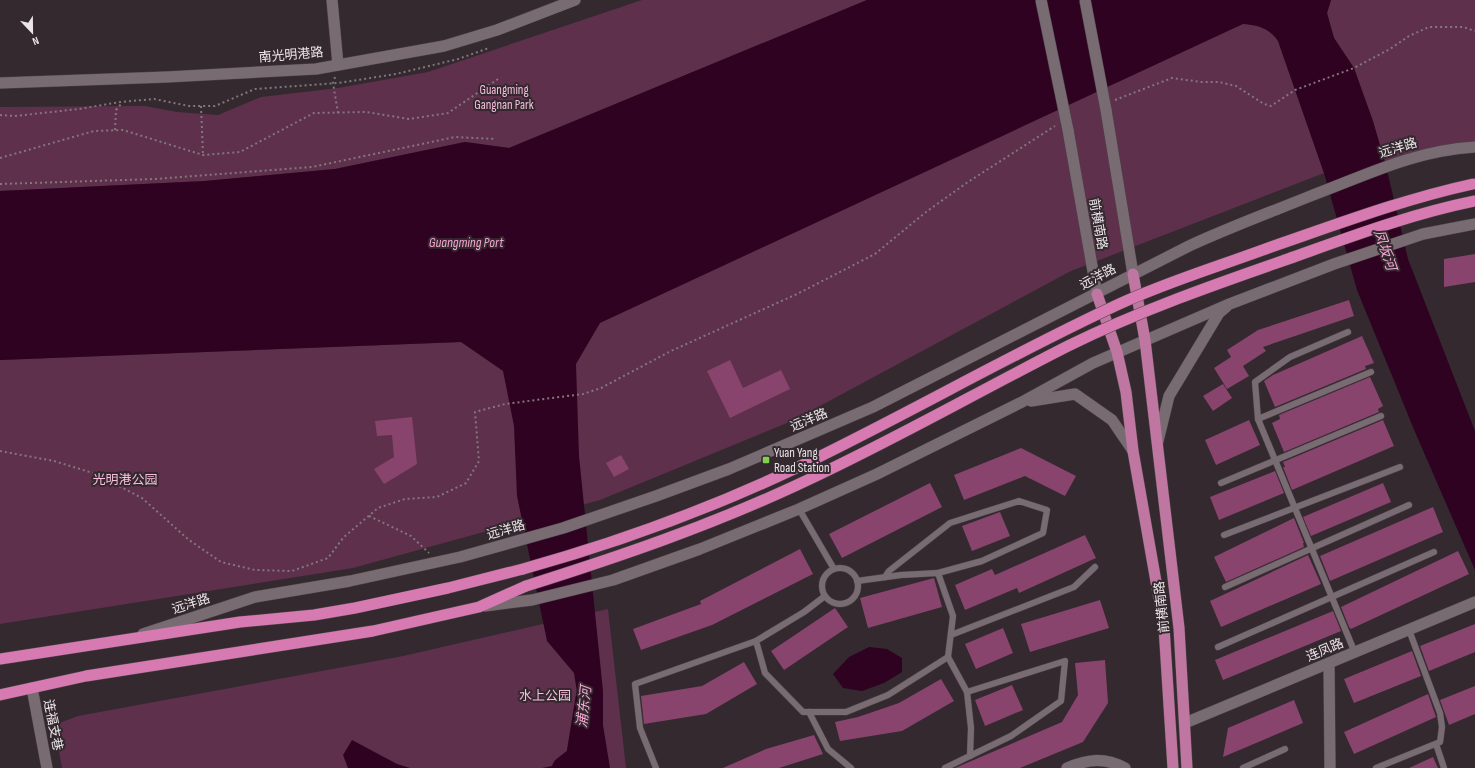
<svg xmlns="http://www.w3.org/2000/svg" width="1475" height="768" font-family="'Sofia Sans Condensed','Noto Sans SC',sans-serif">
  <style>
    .green { fill: #5e304b }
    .water { fill: #300221 }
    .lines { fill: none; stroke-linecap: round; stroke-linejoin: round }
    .river { stroke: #300221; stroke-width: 22 }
    .building { fill: #88446d }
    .service-casing { stroke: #4d4549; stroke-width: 7 }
    .minor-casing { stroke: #4d4549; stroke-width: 12 }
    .tertiary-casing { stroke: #4d4549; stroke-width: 12 }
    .secondary-casing { stroke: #4d4549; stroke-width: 12 }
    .primary-casing { stroke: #4d4549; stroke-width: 12 }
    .trunk-casing { stroke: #4d4549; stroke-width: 12 }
    .path { stroke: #81787d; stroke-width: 2; stroke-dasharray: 2 3; stroke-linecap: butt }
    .service { stroke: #786c72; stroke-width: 6 }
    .minor { stroke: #786c72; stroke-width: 11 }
    .tertiary { stroke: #786c72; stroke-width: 11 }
    .secondary { stroke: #786c72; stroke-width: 11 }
    .primary { stroke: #bf77a1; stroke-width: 11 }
    .trunk { stroke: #d67ab1; stroke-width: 11 }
    .secondary-bridge-casing { stroke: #4d4549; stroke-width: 12; stroke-linecap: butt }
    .trunk-bridge-casing { stroke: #4d4549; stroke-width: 12; stroke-linecap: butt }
    .secondary-bridge { stroke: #786c72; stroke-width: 11 }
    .trunk-bridge { stroke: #d67ab1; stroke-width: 11 }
    .poi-dot { fill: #82d04f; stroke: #33292f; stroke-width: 1.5 }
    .labels { text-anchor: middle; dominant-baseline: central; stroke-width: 4; stroke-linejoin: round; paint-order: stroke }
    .street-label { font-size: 13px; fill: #ece5e8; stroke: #33292f }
    .park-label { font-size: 13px; fill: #fabedf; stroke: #33292f }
    .poi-label { font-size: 13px; fill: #ece5e8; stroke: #33292f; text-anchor: start }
    .water-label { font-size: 14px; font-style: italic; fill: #f8a8d5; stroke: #33292f }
  </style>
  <rect width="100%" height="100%" fill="#33292f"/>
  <g class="green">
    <path d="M642,0H867L509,148L465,142L335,169L205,181L0,191V107L145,106L177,112L218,115L261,97L338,88L428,72Z"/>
    <path d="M1331,0H1475V141L1385,162L1354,68L1334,38L1327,13Z"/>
    <path d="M1243,24C1258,25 1269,28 1278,41L1324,173L1071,271L792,421L600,500L353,568L0,624V360L461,342Z"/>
    <path d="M608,609L626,768H62L54,725L78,716L403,656Z"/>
  </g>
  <g class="water">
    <path d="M867,0H1331L1327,13L1334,38L1354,68L1373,121L1385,162L1408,259L1475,431V570L1415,432L1357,290L1324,173L1278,41C1269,28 1258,25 1243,24L600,323L576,364L579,456L603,691V725L610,768H542L557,765L583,730L574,673L547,641L517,496L514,426L503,371L461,342L0,360V191L205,181L335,169L465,142L509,148Z"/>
    <path d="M869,647L887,649L902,658V672L884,683L862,691L843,688L833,674L849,657Z"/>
    <path d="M352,740L397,764L410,768H348L343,755Z"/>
  </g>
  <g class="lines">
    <path class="river" d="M563,768L577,757L587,695"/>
  </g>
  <g class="building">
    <path d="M1475,254V282L1444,287V259Z"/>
    <path d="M1349,300L1354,316L1263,347L1266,351L1243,366L1249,376L1227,389L1214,368L1231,357L1227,350L1258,330Z"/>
    <path d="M1362,336L1374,363L1365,366L1366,369L1275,407L1264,381L1273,375Z"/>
    <path d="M730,360L743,388L781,370L790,389L730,418L707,371Z"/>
    <path d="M1370,377L1383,406L1378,409L1379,412L1284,452L1272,423L1280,419L1279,415Z"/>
    <path d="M1223,384L1232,398L1213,411L1203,396Z"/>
    <path d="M412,417L417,464L384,484L374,469L394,457L392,435L377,436L375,421Z"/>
    <path d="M1249,420L1260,445L1216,465L1205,440Z"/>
    <path d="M1383,420L1394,446L1292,490L1283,467H1285L1283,462Z"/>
    <path d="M1021,448L1076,476L1065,496L1025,476L964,500L954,475Z"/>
    <path d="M621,455L629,469L614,477L606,463Z"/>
    <path d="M1275,471L1284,493L1219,520L1210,497Z"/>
    <path d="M930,483L942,507L842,558L829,534Z"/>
    <path d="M1383,483L1391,502L1311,536L1303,517Z"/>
    <path d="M1433,507L1443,532L1330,581L1320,556Z"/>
    <path d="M1000,512L1010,536L972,551L962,526Z"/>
    <path d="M1294,518L1304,543H1303L1304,547L1226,582L1214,557Z"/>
    <path d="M1085,535L1096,558L1019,593L1017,588L965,610L955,585L992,569L995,575Z"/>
    <path d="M800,549L813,574L712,625L641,650L633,629L701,604L700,601Z"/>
    <path d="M1458,551L1469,574L1351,629L1349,627L1341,607Z"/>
    <path d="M1308,555L1321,584L1221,627L1210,601Z"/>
    <path d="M934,578L942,607L868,628L860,598Z"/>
    <path d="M1100,600L1109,628L1030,652L1021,624Z"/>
    <path d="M835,608L848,627L784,670L771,651Z"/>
    <path d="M1333,611L1341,631L1223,680L1215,660Z"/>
    <path d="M1475,624V652L1429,671L1420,646Z"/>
    <path d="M1003,628L1013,653L976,669L965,644Z"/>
    <path d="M1412,651L1421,676L1354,703L1344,679Z"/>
    <path d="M1105,660L1108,703L1083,742L1020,768H955L1062,722L1078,695L1075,663Z"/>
    <path d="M744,662L757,684L706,714L644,724L641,696L702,686Z"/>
    <path d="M941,679L954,701L902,731L840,741L835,722L858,717L899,703Z"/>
    <path d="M1012,685L1023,710L985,726L975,700Z"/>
    <path d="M1475,686V714L1449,725L1440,700Z"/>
    <path d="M1428,694L1436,717L1354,754L1344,732Z"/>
    <path d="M1294,700L1303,723L1223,757L1228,728Z"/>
    <path d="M814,735L823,754L779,768H723L766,749Z"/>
    <path d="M1433,757L1438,768H1409Z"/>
  </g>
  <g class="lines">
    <defs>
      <g id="service">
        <path d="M1258,419L1255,382L1290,357L1348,332"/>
        <path d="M1221,483L1381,416"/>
        <path d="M799,509L834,569"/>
        <path d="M1224,535L1400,467"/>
        <circle cx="840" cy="586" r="18"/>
        <path d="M885,577L889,571L950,523L1019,501L1047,510L1043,533L982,561L938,573"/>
        <path d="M1225,587L1409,505"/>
        <path d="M825,596L804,612L756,641L765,673L803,712H846L888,695L948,657L953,616L938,573L901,575L857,581"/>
        <path d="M951,635L1074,587L1095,567"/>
        <path d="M1218,647L1434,552"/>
        <path d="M1355,653L1258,419L1371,372"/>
        <path d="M967,692L971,728L970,756"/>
        <path d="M809,712L828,749L851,768"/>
        <path d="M1436,744L1444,768"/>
        <path d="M656,768L640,728L635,684L756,641"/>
        <path d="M945,768L1011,736L1061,701L1065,661L967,692L948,657"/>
        <path d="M1243,768L1285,749"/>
        <path d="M1376,768L1440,742L1442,727L1440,713L1409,630"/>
      </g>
      <path id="minor" d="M1329,664L1330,768"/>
      <g id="tertiary">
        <path d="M332,0L338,65"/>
        <path d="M0,83L167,77L316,69L444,46L497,30L575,0"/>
        <path d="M32,688L47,768"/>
        <path d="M1185,723L1475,602"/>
        <path d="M1067,768C1088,759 1105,757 1125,768"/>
      </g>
      <g id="secondary">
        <path d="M1106,110L1133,274"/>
        <path d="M1068,130L1097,294"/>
        <path d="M1031,401L1075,394L1112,420L1133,451"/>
        <path d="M1158,441L1169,396L1219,313L1226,307"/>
        <path d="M485,606L532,600L613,580L700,549L799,509L877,474L1022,402L1093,363L1227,305L1334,264L1423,234L1475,224"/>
        <path d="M143,634L255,597L350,581L460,557L563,528L656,496L729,469L873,407L1189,246C1230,227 1271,212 1313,195C1369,174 1413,151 1475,147"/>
      </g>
      <g id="primary">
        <path d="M1133,274L1145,340L1179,628L1187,768"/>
        <path d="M1097,294L1117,352L1126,392L1133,451L1164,627L1173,768"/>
      </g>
      <g id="trunk">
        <path d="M0,659L240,622L314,615L355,608L448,588L523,569"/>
        <path d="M0,695L86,676L373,631L479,607L526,586"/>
      </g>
    </defs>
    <use href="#service" class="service-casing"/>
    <use href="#minor" class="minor-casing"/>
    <use href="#tertiary" class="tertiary-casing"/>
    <use href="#secondary" class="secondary-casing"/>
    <use href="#primary" class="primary-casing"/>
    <use href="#trunk" class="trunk-casing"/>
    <g class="path">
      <path d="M335,77L333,83L338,113"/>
      <path d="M1115,100L1172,78L1201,82H1219L1236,86L1264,104L1271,106L1295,90L1354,68L1390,49L1409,36L1429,27H1463L1475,31"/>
      <path d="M201,106L203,155"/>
      <path d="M0,115L15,116L79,109L120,102L154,99L189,106H215L255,89L338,83L396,74L458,59L489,48"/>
      <path d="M115,130L116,110L122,103"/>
      <path d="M0,158L94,131L123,130L203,155L240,152L314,113L366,112L409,119L448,113L498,79"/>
      <path d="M0,184L155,179L312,167L455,137L496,139"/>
      <path d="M0,451L54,461L96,474L142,498L189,540L221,562L255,570L292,571L328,558L343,538L378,508L405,499L437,497L466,483L479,461L475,412L505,404L583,394L601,388L671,351L797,294L875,254L926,212L968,182L1055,126"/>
      <path d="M369,516L411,536L429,553"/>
    </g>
    <use href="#service" class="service"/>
    <use href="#minor" class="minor"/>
    <use href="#tertiary" class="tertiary"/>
    <use href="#secondary" class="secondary"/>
    <use href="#primary" class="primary"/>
    <use href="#trunk" class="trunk"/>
    <defs>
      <g id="secondary-bridge">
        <path d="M1041,0L1068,130"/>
        <path d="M1085,0L1106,110"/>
      </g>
      <g id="trunk-bridge">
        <path d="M523,569C616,543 707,510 794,469C903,417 1007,356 1117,305C1166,282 1220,266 1271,247C1338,224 1404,199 1473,184"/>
        <path d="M526,586C618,557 709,526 797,485C889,443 977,392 1068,346C1139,311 1213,285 1288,259C1350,237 1411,214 1475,201"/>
      </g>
    </defs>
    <use href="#secondary-bridge" class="secondary-bridge-casing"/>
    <use href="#trunk-bridge" class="trunk-bridge-casing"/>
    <use href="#secondary-bridge" class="secondary-bridge"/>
    <use href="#trunk-bridge" class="trunk-bridge"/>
  </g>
  <rect class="poi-dot" x="762" y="456" width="8" height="8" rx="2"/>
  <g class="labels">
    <g class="street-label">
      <text transform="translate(291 55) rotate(-5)">南光明港路</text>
      <text transform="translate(1398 148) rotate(-17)">远洋路</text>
      <text transform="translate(1098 224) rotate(80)">前横南路</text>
      <text transform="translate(1098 277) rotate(-28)">远洋路</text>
      <text transform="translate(809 420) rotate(-23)">远洋路</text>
      <text transform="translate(506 530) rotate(-16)">远洋路</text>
      <text transform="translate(191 604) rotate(-18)">远洋路</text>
      <text transform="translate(1162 607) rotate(-96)">前横南路</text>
      <text transform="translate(1325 650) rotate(-23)">连凤路</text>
      <text transform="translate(53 725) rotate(79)">连福支巷</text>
    </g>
    <g class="park-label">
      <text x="504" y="90">Guangming<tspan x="504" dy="15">Gangnan Park</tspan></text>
      <text x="125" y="480">光明港公园</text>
      <text x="545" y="696">水上公园</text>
    </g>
    <g class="poi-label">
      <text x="774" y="453">Yuan Yang<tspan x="774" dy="15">Road Station</tspan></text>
    </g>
    <g class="water-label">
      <text x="466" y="242">Guangming Port</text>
      <text transform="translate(1385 250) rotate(71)">凤坂河</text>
      <text transform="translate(584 707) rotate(-84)">浦东河</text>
    </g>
  </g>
  <g transform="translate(32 32) rotate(158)" stroke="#33292f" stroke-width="3" paint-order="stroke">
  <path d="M0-3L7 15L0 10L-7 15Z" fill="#ece5e8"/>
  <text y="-6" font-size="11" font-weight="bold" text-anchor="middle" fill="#ece5e8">N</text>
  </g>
</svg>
